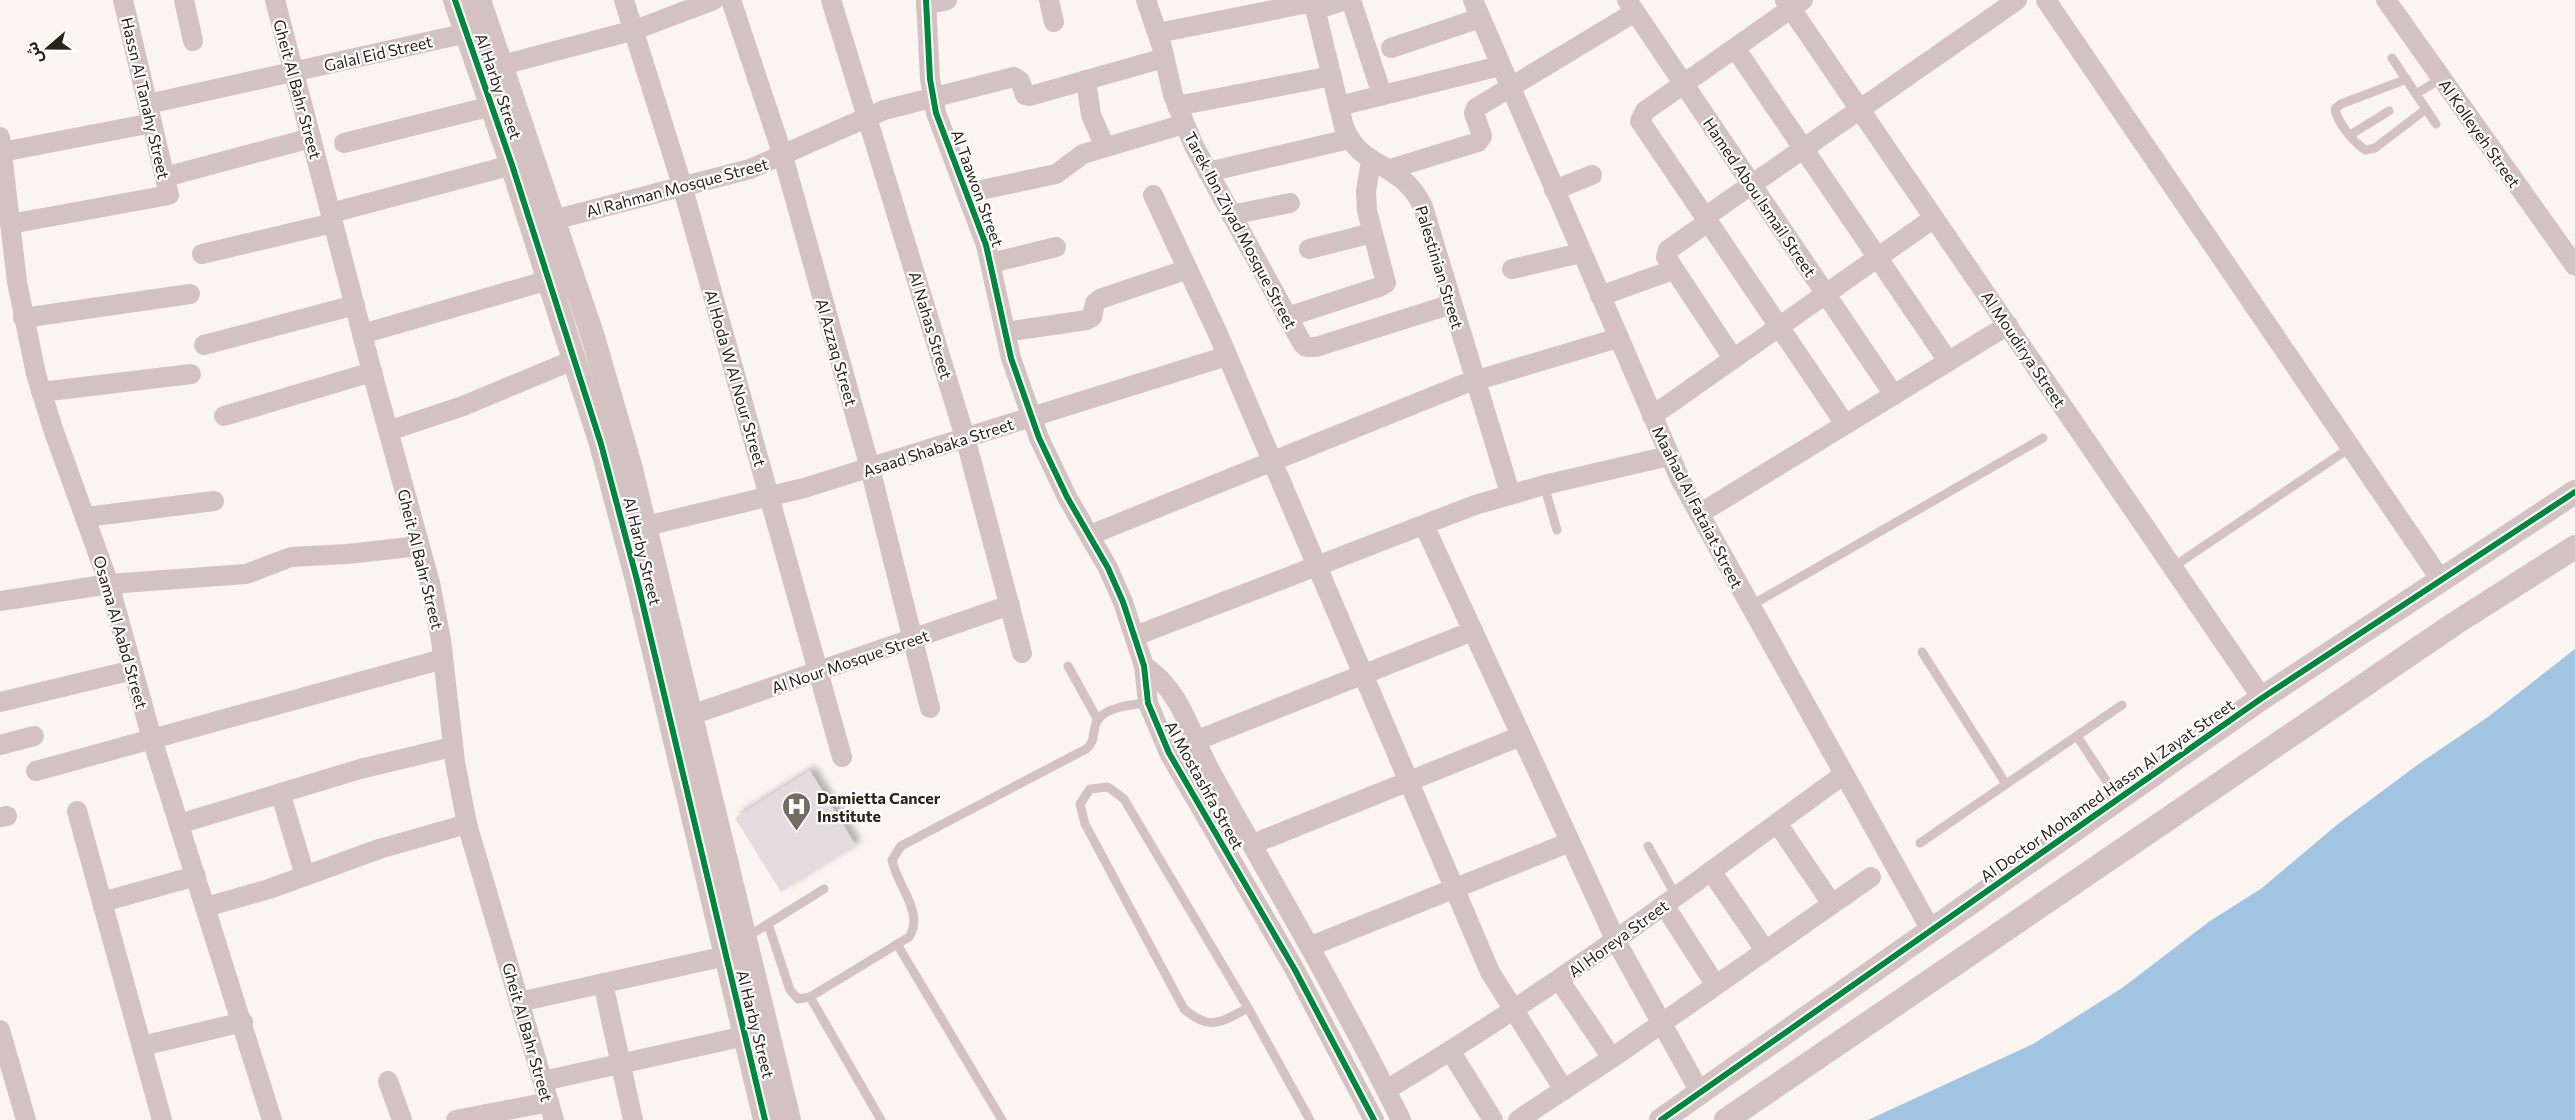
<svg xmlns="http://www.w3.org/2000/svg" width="2575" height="1120" font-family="Commissioner,'Noto Sans Arabic',sans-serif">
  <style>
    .water { fill: #a2c4e3 }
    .building { fill: #e2dcde; filter: url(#shadow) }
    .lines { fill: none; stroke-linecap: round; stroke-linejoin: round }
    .service { stroke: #d4c2c3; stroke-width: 9 }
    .minor { stroke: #d4c2c3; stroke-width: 20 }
    .tertiary { stroke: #d4c2c3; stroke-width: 24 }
    .cycleway-casing { stroke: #fff; stroke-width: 10 }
    .cycleway { stroke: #00873e; stroke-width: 6 }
    .labels { text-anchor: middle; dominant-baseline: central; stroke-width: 4.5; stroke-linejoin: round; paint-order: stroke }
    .street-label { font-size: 16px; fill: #2a231a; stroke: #fff }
    .poi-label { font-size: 16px; font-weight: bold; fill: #2a231a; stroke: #fff; text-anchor: start }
  </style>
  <defs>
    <filter id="shadow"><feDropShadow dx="5.5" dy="-5.5" stdDeviation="3" flood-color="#0004"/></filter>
  </defs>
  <rect width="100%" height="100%" fill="#faf5f0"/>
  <path class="water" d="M2575,649V1120H1868L2033,1044L2122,988L2210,921L2262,888L2338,824L2420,763L2488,717Z"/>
  <path class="building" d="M810,771L856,846L781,892L735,818Z"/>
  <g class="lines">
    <g class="service">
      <path d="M2392,58L2436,124"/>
      <path d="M2407,79L2341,104L2335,109C2338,124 2353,141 2365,150L2375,148L2426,109"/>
      <path d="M2416,94L2442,78"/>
      <path d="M2350,135L2389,111"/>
      <path d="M1544,485L1557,530"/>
      <path d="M2173,567L2351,447"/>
      <path d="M1750,606L2043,438"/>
      <path d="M1922,652L2006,784"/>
      <path d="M1068,666L1098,720"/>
      <path d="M2077,736L2117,797"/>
      <path d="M1920,843L2122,705"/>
      <path d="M1648,846L1676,896"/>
      <path d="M768,924L790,990L798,999L810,997L909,937C925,913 897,886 892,860L901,846L1086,749C1096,741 1092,734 1096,723C1103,707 1133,704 1148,703"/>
      <path d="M747,937L824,889"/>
      <path d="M897,944L1002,1120"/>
      <path d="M810,997L881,1120"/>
      <path d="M1248,1008C1220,1022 1211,1032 1184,1009L1085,824L1080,804L1090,789L1108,787L1124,799L1248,1008L1310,1120"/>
    </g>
    <g class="minor">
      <path d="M184,0L193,41"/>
      <path d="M275,0L372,372L430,583L441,640L455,762L467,824L554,1120"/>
      <path d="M624,0L682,185L842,757"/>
      <path d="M731,0L783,156L870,468L930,708"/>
      <path d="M831,0L965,437L1022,653"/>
      <path d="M926,0L930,79L936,113L986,245L1011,358L1039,438L1067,497L1108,568L1123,602L1144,666L1148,703L1169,753L1295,970L1374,1120"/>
      <path d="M1049,0L1054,22"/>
      <path d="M1146,0L1162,47L1173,95L1194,146L1302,343L1306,347H1316L1452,304"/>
      <path d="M1313,0L1344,127C1362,171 1401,160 1423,207L1510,493"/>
      <path d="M1351,0L1382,95"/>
      <path d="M1473,0L1680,479L1931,930"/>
      <path d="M1627,0L1894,395"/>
      <path d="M1785,0L2262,698"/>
      <path d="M1803,0L1645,111L1640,121L1845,424"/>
      <path d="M2046,0L2441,580"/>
      <path d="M2386,0L2575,266"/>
      <path d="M926,5L947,0"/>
      <path d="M1315,10L1346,0"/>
      <path d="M1158,33L1313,2"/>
      <path d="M1391,48L1480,18"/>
      <path d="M1735,48L1948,361"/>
      <path d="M502,65L635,30L714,0"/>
      <path d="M1086,80L1091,115L1105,147"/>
      <path d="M148,104L467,33"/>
      <path d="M1177,106L1332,76"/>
      <path d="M1339,106L1500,66"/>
      <path d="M0,137L17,282L36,374L53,429L109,584L152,739L272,1120"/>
      <path d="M344,143L492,106"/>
      <path d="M2,152L152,123"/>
      <path d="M1390,169L1478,142L1482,136L1474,113L1476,108L1635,12"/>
      <path d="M1208,172L1349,139"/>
      <path d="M165,177L311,138"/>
      <path d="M1554,190L1592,175"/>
      <path d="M967,193L1056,174L1083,154L1184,124"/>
      <path d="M1153,195L1218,334L1490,972L1564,1090"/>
      <path d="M331,213L512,165"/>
      <path d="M1231,215L1290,203"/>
      <path d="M1705,217L2017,0"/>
      <path d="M553,220L750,169L884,110L1014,77L1020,81L1025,95L1030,96L1164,58"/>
      <path d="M1708,222L1668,250L1666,257L1733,358"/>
      <path d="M10,224L169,195L123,0"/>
      <path d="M1309,249L1372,233"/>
      <path d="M202,254L333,223"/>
      <path d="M991,263L1056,247"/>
      <path d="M1512,269L1581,253"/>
      <path d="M1600,296L1673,270"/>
      <path d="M1287,317L1379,287L1386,283L1367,211L1366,191L1371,161"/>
      <path d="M23,318L190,294"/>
      <path d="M1005,332L1087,320L1092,317L1095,303L1100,299L1188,269"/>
      <path d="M362,334L549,280"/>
      <path d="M204,345L355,305"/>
      <path d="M41,392L191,374"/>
      <path d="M224,416L372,372"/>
      <path d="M1652,416L1934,218"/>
      <path d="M388,431L463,406L576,359"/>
      <path d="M1699,514L2008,325"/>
      <path d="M86,517L214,501"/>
      <path d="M1424,525L1616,941L1701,1094"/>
      <path d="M646,526L804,488L1227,356"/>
      <path d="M1090,535L1464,384L1618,338"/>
      <path d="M0,601L109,584L246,574L291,557L347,554L420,546"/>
      <path d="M1135,636L1475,505L1544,485L1669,456"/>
      <path d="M1144,666C1182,690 1192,739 1213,776C1277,890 1343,1002 1401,1120"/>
      <path d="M0,702L133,670"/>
      <path d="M691,715L1010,605"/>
      <path d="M1195,741L1473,631"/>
      <path d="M0,745L34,736"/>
      <path d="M36,771L443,659"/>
      <path d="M281,795L305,876"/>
      <path d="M77,811L162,1120"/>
      <path d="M0,817L7,816"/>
      <path d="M1777,823L1832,904"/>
      <path d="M179,824L360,769L452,747"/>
      <path d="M1253,844L1521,736"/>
      <path d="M1711,871L1765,950"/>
      <path d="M102,902L196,876"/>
      <path d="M1664,905L1715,984"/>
      <path d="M206,907L269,889L379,849L467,824"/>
      <path d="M1311,946L1570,842"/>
      <path d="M1560,981L1612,1058"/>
      <path d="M603,983L633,1120"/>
      <path d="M519,1002L726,956"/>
      <path d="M0,1030L26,1120"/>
      <path d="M142,1046L243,1022"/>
      <path d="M1451,1052L1493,1120"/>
      <path d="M388,1081L402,1120"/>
      <path d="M543,1081L745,1036"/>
      <path d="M1386,1090C1546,995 1693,884 1843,775"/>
      <path d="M456,1120L549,1102"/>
      <path d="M1518,1120L1612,1058L1871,877"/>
    </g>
    <g class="tertiary">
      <path d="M455,0L512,165L601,444L637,580L765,1120"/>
      <path d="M479,0L593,337L630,465L789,1120"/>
      <path d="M1661,1120L2262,698L2575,492"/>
      <path d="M1726,1120L2454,624L2575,547"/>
    </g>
    <defs>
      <g id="cycleway">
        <path d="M455,0L512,165L601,444L637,580L765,1120"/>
        <path d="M926,0L930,79L936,113L986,245L1011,358L1039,438L1067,497L1108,568L1123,602L1144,666L1148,703L1169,753L1295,970L1374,1120"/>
        <path d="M1661,1120L2262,698L2575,492"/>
      </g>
    </defs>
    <use href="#cycleway" class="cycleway-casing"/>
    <use href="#cycleway" class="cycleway"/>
  </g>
  <defs>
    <symbol id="hospital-pin" viewBox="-11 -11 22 30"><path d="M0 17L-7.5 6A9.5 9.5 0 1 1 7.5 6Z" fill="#736c65" stroke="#fff"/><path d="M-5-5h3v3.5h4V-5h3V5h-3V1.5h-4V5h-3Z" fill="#fff"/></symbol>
  </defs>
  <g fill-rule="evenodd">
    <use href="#hospital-pin" x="780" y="790" width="33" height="45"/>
  </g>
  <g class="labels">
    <g class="street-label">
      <text transform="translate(378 53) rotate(-13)">Galal Eid Street</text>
      <text transform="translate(499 86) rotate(71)">Al Harby Street</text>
      <text transform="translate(298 89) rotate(75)">Gheit Al Bahr Street</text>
      <text transform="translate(146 98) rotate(77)">Hassn Al Tanahy Street</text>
      <text transform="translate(2480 133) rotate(55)">Al Kolleyeh Street</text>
      <text transform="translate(677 187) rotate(-15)">Al Rahman Mosque Street</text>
      <text transform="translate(978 188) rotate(70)">Al Taawon Street</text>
      <text transform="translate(1760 197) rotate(56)">Hamed Abou Ismail Street</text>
      <text transform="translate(1241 230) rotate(62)">Tarek Ibn Ziyad Mosque Street</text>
      <text transform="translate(1440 267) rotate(73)">Palestinian Street</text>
      <text transform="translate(931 325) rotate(73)">Al Nahas Street</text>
      <text transform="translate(2024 349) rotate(56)">Al Moudirya Street</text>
      <text transform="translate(837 352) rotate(74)">Al Azzaq Street</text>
      <text transform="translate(736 378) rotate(74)">Al Hoda W Al Nour Street</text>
      <text transform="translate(938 447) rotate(-18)">Asaad Shabaka Street</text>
      <text transform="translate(1698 507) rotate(63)">Maahad Al Fataiat Street</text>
      <text transform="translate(643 551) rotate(76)">Al Harby Street</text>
      <text transform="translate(421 559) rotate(76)">Gheit Al Bahr Street</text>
      <text transform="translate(121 632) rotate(74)">Osama Al Aabd Street</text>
      <text transform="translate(850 661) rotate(-19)">Al Nour Mosque Street</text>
      <text transform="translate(1205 785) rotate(61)">Al Mostashfa Street</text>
      <text transform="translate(2107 790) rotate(-35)">Al Doctor Mohamed Hassn Al Zayat Street</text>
      <text transform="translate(1618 938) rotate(-36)">Al Horeya Street</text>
      <text transform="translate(756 1024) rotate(76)">Al Harby Street</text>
      <text transform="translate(528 1032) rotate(74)">Gheit Al Bahr Street</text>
    </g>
    <g class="poi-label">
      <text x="817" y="797">Damietta Cancer<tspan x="817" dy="18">Institute</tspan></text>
    </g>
  </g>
  <g transform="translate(48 48) rotate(250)" stroke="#ffffff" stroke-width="4.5" paint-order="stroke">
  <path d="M0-4.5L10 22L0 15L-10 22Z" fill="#2a231a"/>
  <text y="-9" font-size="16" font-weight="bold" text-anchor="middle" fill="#2a231a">ش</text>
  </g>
</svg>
